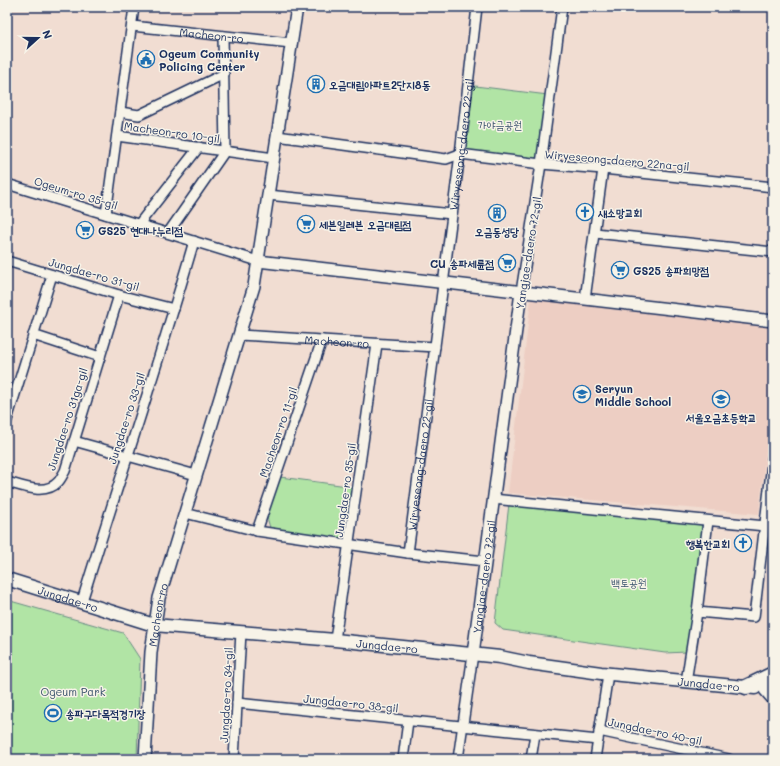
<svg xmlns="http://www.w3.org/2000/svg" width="780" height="766" font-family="Mali,'Poor Story',sans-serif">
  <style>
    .built { fill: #edcec3 }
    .park { fill: #b1e4a5; stroke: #668a82 }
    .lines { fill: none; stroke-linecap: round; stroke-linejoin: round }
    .minor-casing { stroke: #1b2f5e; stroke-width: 12 }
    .tertiary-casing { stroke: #1b2f5e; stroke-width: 14 }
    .secondary-casing { stroke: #1b2f5e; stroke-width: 15 }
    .primary-casing { stroke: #1b2f5e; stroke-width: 17 }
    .minor { stroke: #f7f3e8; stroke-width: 9 }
    .tertiary { stroke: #f7f3e8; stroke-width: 11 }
    .secondary { stroke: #f7f3e8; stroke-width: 12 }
    .primary { stroke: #f7f3e8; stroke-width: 14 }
    .labels { text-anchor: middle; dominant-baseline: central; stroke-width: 3; stroke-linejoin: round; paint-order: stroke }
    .street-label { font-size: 11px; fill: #1b2f5e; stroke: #f7f3e8 }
    .poi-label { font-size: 11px; font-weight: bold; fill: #1b2f5e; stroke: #f7f3e8; text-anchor: start }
    .park-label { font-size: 11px; fill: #39536c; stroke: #f7f3e8 }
  </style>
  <rect width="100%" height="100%" fill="#f1ddd2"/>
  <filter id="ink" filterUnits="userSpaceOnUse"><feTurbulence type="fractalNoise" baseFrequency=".025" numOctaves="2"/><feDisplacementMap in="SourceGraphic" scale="8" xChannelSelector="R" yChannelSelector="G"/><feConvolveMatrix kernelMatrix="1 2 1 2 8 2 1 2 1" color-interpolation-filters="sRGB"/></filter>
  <g filter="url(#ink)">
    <path class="built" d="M531,299L773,327V388L759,514L508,493Z"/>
    <g class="park">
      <path d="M467,85L548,95L541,164L460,154Z"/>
      <path d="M280,477L355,487L348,540L270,528L267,517Z"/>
      <path d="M509,504L704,524L687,652L665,653L503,630L495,623Z"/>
      <path d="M7,600L123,633L140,659L137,759H7Z"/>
    </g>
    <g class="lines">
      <defs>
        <g id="minor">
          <path id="s1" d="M132,26L291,43"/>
          <path d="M120,112L139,115L224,74"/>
          <path d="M117,136L274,158"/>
          <path d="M277,136L446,159L460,154L541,164L603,169L773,187"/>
          <path d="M7,184L258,261"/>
          <path d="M268,195L452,214"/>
          <path d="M106,214L134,7"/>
          <path d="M139,224L199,147"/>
          <path d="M168,233L225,151L223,36"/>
          <path d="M595,233L773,252"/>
          <path d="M7,261L119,295L174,309"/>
          <path d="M521,292L541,164L562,7"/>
          <path d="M585,299L603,169"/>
          <path d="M33,335L100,357"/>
          <path id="s2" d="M239,335L435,347"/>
          <path d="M7,420L52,275"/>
          <path d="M74,441L196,475"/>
          <path d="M7,482C22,486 45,496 58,482C61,479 63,474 65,471L119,295"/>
          <path d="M493,499L765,526"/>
          <path d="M185,513L257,531L408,553L485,561"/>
          <path d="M257,531L322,340"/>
          <path id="s3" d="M408,553L460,154L477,7"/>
          <path d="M82,601C119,481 159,362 194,241"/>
          <path d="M697,612L708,521"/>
          <path d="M335,640L377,344"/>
          <path d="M686,682L697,612L754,617L773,455"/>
          <path d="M237,703L598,740"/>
          <path d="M599,731L729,759"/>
          <path d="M234,759L241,632"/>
          <path d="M403,759L408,721"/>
          <path d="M458,759L473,654"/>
          <path d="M531,759L535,734"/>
          <path d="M595,759L608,674"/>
        </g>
        <g id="tertiary">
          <path d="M258,261L773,321"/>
          <path id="s4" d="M473,654L521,292"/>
          <path id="s5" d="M145,759L151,652L159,598L254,286L297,7"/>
        </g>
        <g id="secondary">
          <path id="s6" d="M7,579L154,625L335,640L500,657L529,663L601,673L755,688"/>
        </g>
        <g id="primary">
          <path d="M746,687L773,674"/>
          <path d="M766,689L773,697"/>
        </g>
      </defs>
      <use href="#minor" class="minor-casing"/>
      <use href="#tertiary" class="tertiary-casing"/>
      <use href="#secondary" class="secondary-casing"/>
      <use href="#primary" class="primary-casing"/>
      <use href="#minor" class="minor"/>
      <use href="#tertiary" class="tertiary"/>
      <use href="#secondary" class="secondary"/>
      <use href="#primary" class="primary"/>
    </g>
  </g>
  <defs>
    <symbol id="civic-ring" viewBox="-11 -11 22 22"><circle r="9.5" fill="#f7f3e8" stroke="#1f6fb2" stroke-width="1.5"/><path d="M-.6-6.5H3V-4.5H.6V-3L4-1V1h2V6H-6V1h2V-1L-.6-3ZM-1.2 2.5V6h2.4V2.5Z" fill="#1f6fb2"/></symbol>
    <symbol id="building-ring" viewBox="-11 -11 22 22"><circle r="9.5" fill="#f7f3e8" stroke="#1f6fb2" stroke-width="1.5"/><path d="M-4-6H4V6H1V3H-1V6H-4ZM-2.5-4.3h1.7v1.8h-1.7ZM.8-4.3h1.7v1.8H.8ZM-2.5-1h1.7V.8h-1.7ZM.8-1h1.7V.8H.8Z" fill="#1f6fb2"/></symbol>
    <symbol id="church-ring" viewBox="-11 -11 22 22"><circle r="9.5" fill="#f7f3e8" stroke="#1f6fb2" stroke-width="1.5"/><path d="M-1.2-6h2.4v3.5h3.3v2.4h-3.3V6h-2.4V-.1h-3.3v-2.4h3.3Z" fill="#1f6fb2"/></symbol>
    <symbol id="supermarket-ring" viewBox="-11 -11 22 22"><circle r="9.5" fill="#f7f3e8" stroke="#1f6fb2" stroke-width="1.5"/><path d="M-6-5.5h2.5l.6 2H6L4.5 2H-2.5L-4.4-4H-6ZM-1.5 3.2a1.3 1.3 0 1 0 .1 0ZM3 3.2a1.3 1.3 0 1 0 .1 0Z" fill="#1f6fb2"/></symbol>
    <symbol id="school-ring" viewBox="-11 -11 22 22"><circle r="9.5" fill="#f7f3e8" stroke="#1f6fb2" stroke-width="1.5"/><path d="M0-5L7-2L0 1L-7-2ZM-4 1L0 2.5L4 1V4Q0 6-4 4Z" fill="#1f6fb2"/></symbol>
    <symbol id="stadium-ring" viewBox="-11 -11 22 22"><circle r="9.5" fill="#f7f3e8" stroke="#1f6fb2" stroke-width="1.5"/><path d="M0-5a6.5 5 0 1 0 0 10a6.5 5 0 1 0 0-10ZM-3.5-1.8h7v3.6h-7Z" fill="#1f6fb2"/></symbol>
  </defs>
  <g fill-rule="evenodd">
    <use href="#civic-ring" x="136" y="49" width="20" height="20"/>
    <use href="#building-ring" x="306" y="74" width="20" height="20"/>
    <use href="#church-ring" x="575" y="202" width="20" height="20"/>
    <use href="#building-ring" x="487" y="203" width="20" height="20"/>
    <use href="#supermarket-ring" x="296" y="214" width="20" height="20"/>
    <use href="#supermarket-ring" x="75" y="220" width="20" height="20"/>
    <use href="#supermarket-ring" x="497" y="253" width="20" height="20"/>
    <use href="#supermarket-ring" x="610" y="260" width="20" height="20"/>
    <use href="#school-ring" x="572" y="384" width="20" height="20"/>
    <use href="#school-ring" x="711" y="389" width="20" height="20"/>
    <use href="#church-ring" x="733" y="533" width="20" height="20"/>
    <use href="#stadium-ring" x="43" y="703" width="20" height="20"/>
  </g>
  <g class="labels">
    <g class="street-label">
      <text stroke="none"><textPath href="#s1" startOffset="80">Macheon-ro</textPath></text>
      <text transform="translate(172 132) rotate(8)">Macheon-ro 10-gil</text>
      <text stroke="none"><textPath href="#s3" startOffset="412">Wiryeseong-daero 22-gil</textPath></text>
      <text transform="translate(617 160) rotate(5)">Wiryeseong-daero 22na-gil</text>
      <text transform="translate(76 193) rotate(17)">Ogeum-ro 35-gil</text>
      <text transform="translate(528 253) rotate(-81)">Yangjae-daero 72-gil</text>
      <text transform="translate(94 274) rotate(16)">Jungdae-ro 31-gil</text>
      <text stroke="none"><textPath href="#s2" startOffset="98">Macheon-ro</textPath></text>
      <text transform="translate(126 418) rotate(-72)">Jungdae-ro 33-gil</text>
      <text transform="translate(67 419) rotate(-72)">Jungdae-ro 31ga-gil</text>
      <text transform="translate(278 432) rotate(-71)">Macheon-ro 11-gil</text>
      <text stroke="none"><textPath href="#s3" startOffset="89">Wiryeseong-daero 22-gil</textPath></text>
      <text transform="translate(345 490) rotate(-82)">Jungdae-ro 35-gil</text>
      <text stroke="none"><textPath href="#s4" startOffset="78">Yangjae-daero 72-gil</textPath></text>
      <text stroke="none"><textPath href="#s6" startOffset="64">Jungdae-ro</textPath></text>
      <text stroke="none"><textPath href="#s5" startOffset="145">Macheon-ro</textPath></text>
      <text stroke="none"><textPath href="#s6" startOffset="388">Jungdae-ro</textPath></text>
      <text stroke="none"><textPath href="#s6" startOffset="712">Jungdae-ro</textPath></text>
      <text transform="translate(226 695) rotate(-87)">Jungdae-ro 34-gil</text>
      <text transform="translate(351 703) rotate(6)">Jungdae-ro 38-gil</text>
      <text transform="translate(655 731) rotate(12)">Jungdae-ro 40-gil</text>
    </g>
    <g class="poi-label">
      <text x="159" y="53">Ogeum Community<tspan x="159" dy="13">Policing Center</tspan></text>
      <text x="329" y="84">오금대림아파트2단지8동</text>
      <text x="598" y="212">새소망교회</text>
      <text x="319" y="224">세븐일레븐 오금대림점</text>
      <text x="98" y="230">GS25 현대나누리점</text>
      <text x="497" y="231" text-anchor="middle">오금동성당</text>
      <text x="494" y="263" text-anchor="end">CU 송파세륜점</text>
      <text x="633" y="270">GS25 송파희망점</text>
      <text x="595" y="388">Seryun<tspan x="595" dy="13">Middle School</tspan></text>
      <text x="721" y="417" text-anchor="middle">서울오금초등학교</text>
      <text x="730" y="543" text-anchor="end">행복한교회</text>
      <text x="66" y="713">송파구다목적경기장</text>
    </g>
    <g class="park-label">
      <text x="500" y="124">가야금공원</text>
      <text x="629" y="582">백토공원</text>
      <text x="73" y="691">Ogeum Park</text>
    </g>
  </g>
  <rect width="780" height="766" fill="none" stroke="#f7f3e8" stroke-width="24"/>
  <rect x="12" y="12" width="756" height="742" fill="none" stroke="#1b2f5e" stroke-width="1.5" filter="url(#ink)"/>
  <g transform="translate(38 38) rotate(69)" stroke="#f7f3e8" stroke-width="3" paint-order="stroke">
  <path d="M0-3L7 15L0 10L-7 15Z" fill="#1b2f5e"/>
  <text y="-6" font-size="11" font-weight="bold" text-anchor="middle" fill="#1b2f5e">N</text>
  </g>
</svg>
